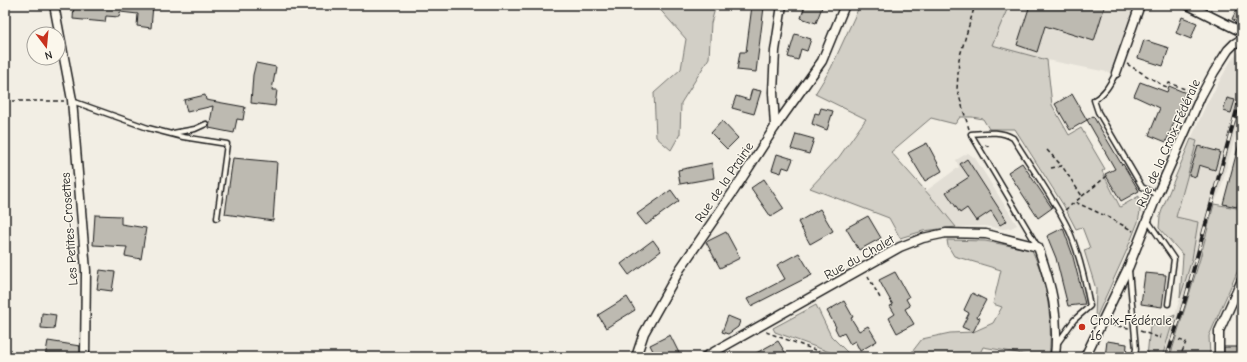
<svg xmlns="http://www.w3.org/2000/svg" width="1247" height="362" font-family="'Comic Neue',sans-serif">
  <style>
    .built { fill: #e2ded5 }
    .green { fill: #d2cfc6; stroke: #777671 }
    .building { fill: #bdbab1; stroke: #1c1c1c }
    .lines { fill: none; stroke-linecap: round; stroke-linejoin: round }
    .service-casing { stroke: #1c1c1c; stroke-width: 7 }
    .minor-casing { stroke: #1c1c1c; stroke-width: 11 }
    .path { stroke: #1c1c1c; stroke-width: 1.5; stroke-dasharray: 4 3; stroke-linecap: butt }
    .service { stroke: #fbf7ec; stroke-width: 4 }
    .minor { stroke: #fbf7ec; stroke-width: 8 }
    .rail-casing { stroke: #1c1c1c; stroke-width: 4 }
    .rail { stroke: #fbf7ec; stroke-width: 2.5; stroke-dasharray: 8; stroke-linecap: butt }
    .poi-dot { fill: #c8321e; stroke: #fbf7ec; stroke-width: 1.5 }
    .labels { text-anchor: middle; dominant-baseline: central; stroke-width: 3; stroke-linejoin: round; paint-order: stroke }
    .street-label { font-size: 13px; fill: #1c1c1c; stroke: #fbf7ec }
    .poi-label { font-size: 13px; fill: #1c1c1c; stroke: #fbf7ec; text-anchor: start }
  </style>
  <rect width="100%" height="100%" fill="#f2eee4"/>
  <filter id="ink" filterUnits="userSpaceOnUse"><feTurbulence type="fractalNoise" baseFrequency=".025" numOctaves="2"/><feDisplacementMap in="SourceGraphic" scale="8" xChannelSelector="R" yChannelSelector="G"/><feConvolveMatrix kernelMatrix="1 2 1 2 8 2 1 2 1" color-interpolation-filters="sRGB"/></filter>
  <g filter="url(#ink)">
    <g class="built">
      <path d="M1009,5H1137L1114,70L1112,73L1047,60L992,45Z"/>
      <path d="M1239,52L1242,53V111L1220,192L1214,204L1200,259L1170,357H1162L1192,259L1198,222L1176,218L1197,141L1191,139L1206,105L1232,59Z"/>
      <path d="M968,153L975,158L1017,225L1011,228L1003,229L985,226L956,227L926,191L959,167L956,160Z"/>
    </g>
    <g class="green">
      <path d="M656,5H716L711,23L709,58L681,103L680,134L671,150L656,137L654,93L681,69L686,39Z"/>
      <path d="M860,5H1009L992,45L1047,60L1052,105L1069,135L1081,128L1105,169L1102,171L1120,207L1139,196L1140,212L1138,222L1126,252L1095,320L1096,289L1084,250L1090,248L1082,227L1076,229L1064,206L1015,129H989L983,119L972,117H960L955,124L931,118L891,152L939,206L956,227L923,231L900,238L889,218L810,188L839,157L866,119L815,94L831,68Z"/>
      <path d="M1191,139L1197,141L1176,217L1198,222L1192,259L1180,298L1183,255L1159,228L1160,216L1163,207Z"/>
      <path d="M1214,204L1242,209V261L1209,336L1210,357H1170L1200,259Z"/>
      <path d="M947,240L985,241L1032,250C1036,260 1041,270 1043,280C1050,305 1052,331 1049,357H1030L1018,353L983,347L978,357H909L912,352L922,339L950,333L973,332L993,323L1002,307L993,304L1001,270L954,256L948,246Z"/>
      <path d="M816,305L831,336L848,353L860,357H843L775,332L773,328Z"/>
      <path d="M1175,315L1162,357H1147L1150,326Z"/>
    </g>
    <g class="building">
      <path d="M74,5H153L151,28L137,26L138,14L120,12L119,17L106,16L105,22L73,19Z"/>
      <path d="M805,5H816L822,7L816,23L801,18Z"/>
      <path d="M1030,5H1105L1094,41L1045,26L1037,52L1017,45Z"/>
      <path d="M1239,5H1242V25L1232,19Z"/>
      <path d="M752,6L764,7L756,72L737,70L740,52H746Z"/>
      <path d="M1182,17L1197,23L1191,39L1176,33Z"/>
      <path d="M795,34L811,39L807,51L801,49L798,60L788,57Z"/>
      <path d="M1144,40L1169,48L1163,66L1138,58Z"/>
      <path d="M256,63L276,67L272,90H277L275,106L251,103L253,75Z"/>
      <path d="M1140,82L1167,92L1169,86L1186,93L1166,142L1149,135L1160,108L1134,96Z"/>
      <path d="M752,89L761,91L754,114L732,108L736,96L749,100Z"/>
      <path d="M1072,94L1087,120L1070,130L1055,104Z"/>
      <path d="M205,95L206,100L245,107L243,120L237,119L234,133L209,128L213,106L187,112L184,100Z"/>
      <path d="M1227,98L1235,100L1231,113L1223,111Z"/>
      <path d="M821,108L833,111L827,130L812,124L815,113L819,114Z"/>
      <path d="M1093,116L1122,165L1123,164L1139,191L1121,201L1105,174L1115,169L1087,120Z"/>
      <path d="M722,121L738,138L727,149L711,133Z"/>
      <path d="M796,134L814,139L809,154L791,149Z"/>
      <path d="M1240,140H1242V187L1237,207L1223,204Z"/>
      <path d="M927,143L942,171L925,181L908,153Z"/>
      <path d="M1198,146L1220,152L1215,170L1199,165L1196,177L1189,175Z"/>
      <path d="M777,154L793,159L789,169L783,167L781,173L772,170Z"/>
      <path d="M233,158L277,162L273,221L225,214Z"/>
      <path d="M967,159L1007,221L1000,225L991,211L976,221L967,208L960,213L946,192L969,177L960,164Z"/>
      <path d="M712,163L714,178L680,184L678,170Z"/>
      <path d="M1022,163L1052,208L1038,218L1008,172Z"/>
      <path d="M764,179L784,209L771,217L751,188Z"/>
      <path d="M671,190L679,201L646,225L637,214Z"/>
      <path d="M820,209L833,231L810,244L798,222Z"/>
      <path d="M95,215L121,216V224L146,228L141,259L125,256L127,247L93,245Z"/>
      <path d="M868,216L881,238L859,250L846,228Z"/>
      <path d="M1063,228L1072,253L1085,304L1068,306L1056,258L1047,236Z"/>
      <path d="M726,232L740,258L720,268L706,242Z"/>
      <path d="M653,240L661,251L629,275L621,264Z"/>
      <path d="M799,253L812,275L751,306L747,299L785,279L777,265Z"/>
      <path d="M100,270L115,272L112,291L97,289Z"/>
      <path d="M895,272L909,297L906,299L910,306L905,309L914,324L897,333L889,318L895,314L890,306L893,305L879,280Z"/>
      <path d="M1145,273L1166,275L1162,307L1141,304Z"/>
      <path d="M972,293L986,300L977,317L980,318L973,332L962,327L969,313L964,310Z"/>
      <path d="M627,297L635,310L606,328L598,315Z"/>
      <path d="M844,301L853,317L851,318L859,331L868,326L877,341L860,351L855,341L850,344L844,333L839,336L835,328L836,327L827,311Z"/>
      <path d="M42,313L56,315L54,329L41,328Z"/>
      <path d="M728,316L740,321L738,327L728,334L722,332Z"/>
      <path d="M670,335L681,357H656L650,345Z"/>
      <path d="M48,341L80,346V357H45Z"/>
      <path d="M778,341L788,357H749Z"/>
      <path d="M1107,341L1127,344L1126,357H1105Z"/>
      <rect x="1224" y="347" width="18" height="10"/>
    </g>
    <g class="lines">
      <defs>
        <g id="service">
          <path d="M1116,73C1110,84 1105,94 1094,100L1098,112L1142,187L1157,195"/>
          <path d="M72,101L148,128L183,137L227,144L217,218"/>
          <path d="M173,133L195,129L206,124"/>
          <path d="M1148,221L1174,259L1168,304"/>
          <path d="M1038,247L971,134C985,133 1000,130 1013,138C1031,167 1052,196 1067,226C1079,251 1085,279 1090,306L1074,320L1057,344"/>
          <path d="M1129,270L1136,349L1134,357"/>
        </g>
        <g id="minor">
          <path d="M54,5L72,100L86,271L85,357"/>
          <path d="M1188,5L1242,32"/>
          <path d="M1116,73L1140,5"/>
          <path d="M775,127L822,61L845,5"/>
          <path d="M636,357L644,333L680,269L733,192L775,127L773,92L775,51L782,5"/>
          <path d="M705,357L900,247L923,238L946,233L986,234L1038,247C1052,287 1059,315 1055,357"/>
          <path d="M1085,357L1129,266L1157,195L1201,96L1214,72L1228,50L1234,44L1242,39"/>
          <path d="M1219,357V331L1242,280"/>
        </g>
      </defs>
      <use href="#service" class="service-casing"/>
      <use href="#minor" class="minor-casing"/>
      <g class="path">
        <path d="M1127,64L1162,85L1167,87L1169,83L1193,92"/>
        <path d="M5,101H64"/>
        <path d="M969,129L957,89L959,59L975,5"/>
        <path d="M985,145L989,147"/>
        <path d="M1047,150L1062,166"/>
        <path d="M1051,168L1062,166L1082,196"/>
        <path d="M1107,176L1075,202L1110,218L1133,231"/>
        <path d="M1065,210L1075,202"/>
        <path d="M868,276L880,298"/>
        <path d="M1111,325L1129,328"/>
        <path d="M1140,331L1160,338L1161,333"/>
        <path d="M766,332L834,357"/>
        <path d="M1179,340L1186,342L1180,357"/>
      </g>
      <use href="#service" class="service"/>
      <use href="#minor" class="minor"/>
      <defs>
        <path id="rail" d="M1167,357L1186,297L1242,91"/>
      </defs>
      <use href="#rail" class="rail-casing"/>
      <use href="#rail" class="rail"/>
    </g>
  </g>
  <circle class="poi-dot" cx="1082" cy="327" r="4"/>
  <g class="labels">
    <g class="street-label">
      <text transform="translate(1168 143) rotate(-66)">Rue de la Croix-Fédérale</text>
      <text transform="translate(724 182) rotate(-56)">Rue de la Prairie</text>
      <text transform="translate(69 229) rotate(-94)">Les Petites-Crosettes</text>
      <text transform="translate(859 257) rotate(-29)">Rue du Chalet</text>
    </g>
    <g class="poi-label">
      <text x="1090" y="320">Croix-Fédérale<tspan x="1090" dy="15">16</tspan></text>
    </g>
  </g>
  <rect width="1247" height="362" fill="none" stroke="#fbf7ec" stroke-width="20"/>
  <rect x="10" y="10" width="1227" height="342" fill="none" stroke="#1c1c1c" stroke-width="1.5" filter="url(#ink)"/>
  <g transform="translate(46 46) rotate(164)"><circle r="19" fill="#fbf7ec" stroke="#a29f99"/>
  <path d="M0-3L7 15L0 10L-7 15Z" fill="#c8321e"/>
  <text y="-6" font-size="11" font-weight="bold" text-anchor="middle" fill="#1c1c1c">N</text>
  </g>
</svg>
